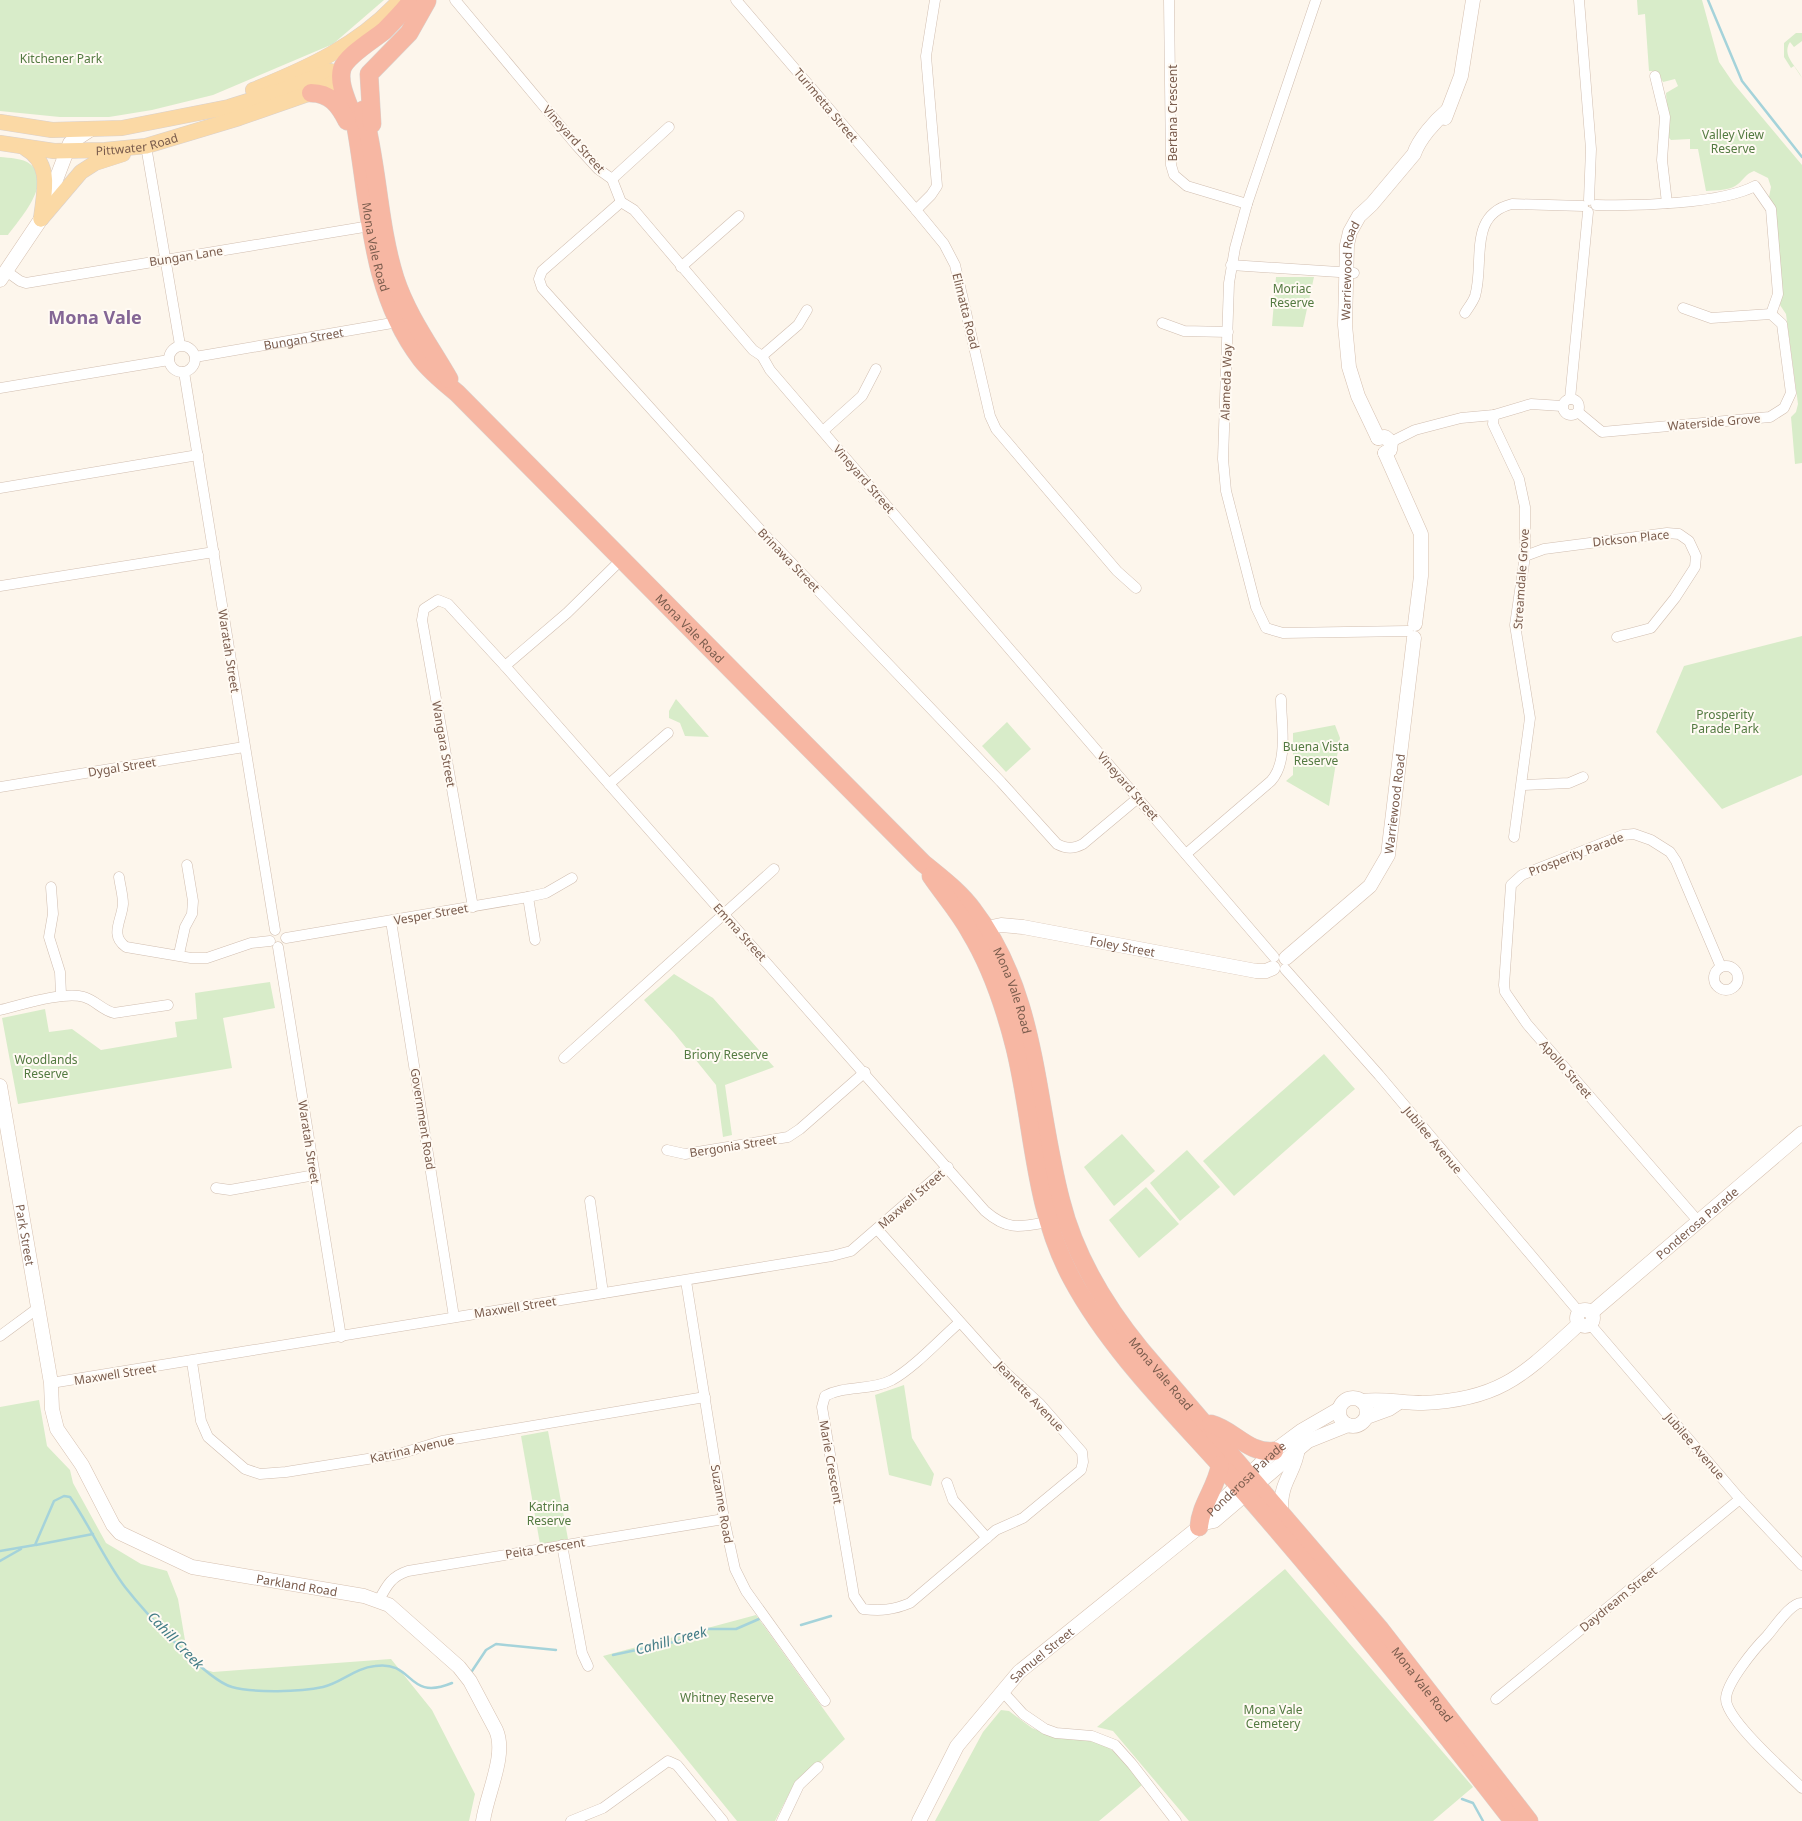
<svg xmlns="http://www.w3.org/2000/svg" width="1802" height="1821" font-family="'Noto Sans',sans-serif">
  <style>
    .green { fill: #d8ecc9 }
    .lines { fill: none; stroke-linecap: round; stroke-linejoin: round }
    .stream { stroke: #a5d3da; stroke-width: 2.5 }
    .street-casing { stroke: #d1beb0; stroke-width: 11 }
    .secondary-casing { stroke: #d6c0b0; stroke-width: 15 }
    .primary-casing { stroke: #dad1cd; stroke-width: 16 }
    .highway-casing { stroke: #dad1cd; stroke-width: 19 }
    .street { stroke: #fff; stroke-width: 10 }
    .secondary { stroke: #fff; stroke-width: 14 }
    .primary { stroke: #fbd9a5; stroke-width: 15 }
    .highway { stroke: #f7b7a3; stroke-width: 18 }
    .labels { text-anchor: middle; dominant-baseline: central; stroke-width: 4; stroke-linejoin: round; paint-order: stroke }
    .park-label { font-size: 12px; fill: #537a41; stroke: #fffaf3 }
    .street-label { font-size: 12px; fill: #7a5c4d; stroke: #fffaf3 }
    .water-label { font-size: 14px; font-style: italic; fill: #437c86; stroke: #fffaf3 }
    .district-label { font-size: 18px; font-weight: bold; fill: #846695; stroke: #fffaf3 }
  </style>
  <rect width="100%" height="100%" fill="#fdf6ec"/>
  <g class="green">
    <path d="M0,0H384L333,44L213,95L152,110L109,117H60L0,111Z"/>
    <path d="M1637,0H1702L1719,62L1734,84L1802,165V463L1795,464L1791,417L1796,412L1798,404L1786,314L1780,305L1782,289L1774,206L1769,197L1771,187L1768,178L1754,171C1746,174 1744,179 1738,184C1730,191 1716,190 1706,191L1698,149H1690V139L1671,140L1669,138L1666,93L1678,86L1675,79L1663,82L1657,71H1649L1645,14L1638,15Z"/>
    <path d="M1796,33H1802V41L1794,47L1790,42C1781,56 1797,66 1802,78L1794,66L1791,68L1784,57V43Z"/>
    <path d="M0,157C9,158 23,158 30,164C54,182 19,220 8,235H0Z"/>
    <path d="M1276,277H1314L1303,327L1272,326Z"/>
    <path d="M1802,636V775L1722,809L1656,732L1684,666Z"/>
    <path d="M676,699L709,737L685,736L680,723L669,718V711Z"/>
    <path d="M1007,722L1031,749L1006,772L982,746Z"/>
    <path d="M1335,725L1340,738L1329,806L1286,781L1293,775V733Z"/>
    <path d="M674,974L713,998L774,1067L725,1085L732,1135L723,1137L716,1085L674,1033L644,1000Z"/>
    <path d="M270,982L275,1008L223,1018L232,1068L18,1104L2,1018L45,1009L49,1032L72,1029L101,1050L177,1037L175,1022L197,1019L195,993Z"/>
    <path d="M1324,1054L1355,1089L1234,1196L1203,1161Z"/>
    <path d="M1122,1134L1155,1171L1114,1206L1084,1167Z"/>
    <path d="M1187,1150L1220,1187L1180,1221L1150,1183Z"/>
    <path d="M1146,1187L1179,1224L1139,1258L1109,1220Z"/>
    <path d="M904,1385L912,1438L934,1474L931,1486L889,1475L875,1395Z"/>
    <path d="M39,1400L47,1446L70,1470L73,1483L106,1543L141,1564L167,1571L178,1599L189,1664L213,1672L391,1659L432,1710L475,1794L469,1821H0V1407Z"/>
    <path d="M548,1431L568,1539L540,1544L521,1436Z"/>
    <path d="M1285,1569L1473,1787L1433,1821H1189L1113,1731L1097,1727Z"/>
    <path d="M756,1615L845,1739L792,1788L775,1821H737L603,1656Z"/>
    <path d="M1001,1710L1009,1711L1032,1728L1049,1735L1102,1743L1120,1756L1142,1785L1099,1821H935L983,1732Z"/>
  </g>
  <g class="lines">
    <g class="stream">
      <path d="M1708,0L1742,81L1802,157"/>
      <path d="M36,1545L93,1534"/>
      <path d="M0,1551L35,1545L54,1501L64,1496L70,1497C90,1526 104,1559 125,1587C143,1610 206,1680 232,1687C254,1693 300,1692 323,1687C341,1683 355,1668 375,1666C415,1660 406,1702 452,1683"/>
      <path d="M0,1561L21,1549"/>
      <path d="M801,1625L831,1616"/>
      <path d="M613,1655L683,1640L706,1629H736L759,1619"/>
      <path d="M472,1671L486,1650L496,1644L556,1650"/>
      <path d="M1462,1799L1473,1803L1483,1821"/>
    </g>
    <defs>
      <g id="street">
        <path d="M455,0L577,146L598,169L612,179L621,202L634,210L753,350L762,356L770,370L1274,957"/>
        <path d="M736,0L916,210"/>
        <path d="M935,0L926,56L937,186L931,195L916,210L944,244L955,265L990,416L996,429L1117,571L1136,588"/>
        <path d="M1169,0L1171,165L1174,175L1187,186L1247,204"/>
        <path d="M1316,0L1247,204L1235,248L1229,283L1223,459L1226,491L1256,607L1266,628L1283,633L1408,631"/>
        <path d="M1579,0L1591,149L1589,200"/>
        <path d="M1655,76L1665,117L1662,160L1667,203"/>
        <path d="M146,146L180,345"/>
        <path d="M612,179L669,127"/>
        <path d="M621,202L542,271L539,279L542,288L764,534L1001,782L1057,844C1067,849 1073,849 1083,844L1138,798"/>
        <path d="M1596,205C1636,206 1721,204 1755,186L1771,209L1778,294L1771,314"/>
        <path d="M1231,265L1354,273"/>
        <path d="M681,267L739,216"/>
        <path d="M6,271L20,281L26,283L370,226"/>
        <path d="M1465,313C1468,308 1473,302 1475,296C1485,263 1467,215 1512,204L1583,206"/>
        <path d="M1162,323L1184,331L1228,332"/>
        <circle cx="182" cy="359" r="13"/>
        <path d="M762,356L798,325L807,310"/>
        <path id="s1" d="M195,357L398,322"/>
        <path d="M184,372L275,930"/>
        <path d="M0,388L169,360"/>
        <circle cx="1571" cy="407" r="8"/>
        <path d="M1570,399L1588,212"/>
        <path d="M1578,412L1602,432L1770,417L1784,408L1791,393L1782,324L1771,314L1711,318L1683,308"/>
        <path d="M1494,415L1493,424L1519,479L1525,507V556L1515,625L1530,718L1514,837"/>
        <path d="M823,431L862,396L876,369"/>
        <path d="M1391,442L1415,430L1461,418L1494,415L1531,404L1562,406"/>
        <path d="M0,488L198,455"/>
        <path d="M1525,556L1544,549L1667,533L1679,534L1689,541L1696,556L1695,567L1675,598L1651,628L1617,637"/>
        <path d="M0,586L214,552"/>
        <path d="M505,666L567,613L622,559"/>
        <path d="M609,784L668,733"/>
        <path d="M1522,785L1569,783L1583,777"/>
        <path d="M0,787L244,747"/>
        <path d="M1186,854L1271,781C1289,761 1281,724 1281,699"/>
        <path d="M119,877C120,885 123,895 123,904C122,920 109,935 126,947L191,958H207L251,943L270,941"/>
        <path d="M51,887L53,914L49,937L60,972L61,994"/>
        <path d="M528,897L535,940"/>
        <path d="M473,907L422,620L424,609L438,600L448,604L505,666L985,1211C1008,1231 1020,1227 1048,1222"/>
        <path d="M391,921L454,1317"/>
        <path d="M286,938L528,897L546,893L572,878"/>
        <path d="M278,947L341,1337"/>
        <path d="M179,954L185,927L192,914L193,901L187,865"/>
        <circle cx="1726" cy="978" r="12"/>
        <path d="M1285,969L1379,1075L1579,1312"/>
        <path d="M0,1010C21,1005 64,991 84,997C95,1000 102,1010 114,1013L168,1005"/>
        <path d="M564,1058L774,869"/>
        <path d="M667,1150L685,1154L788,1137L800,1129L865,1072"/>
        <path d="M216,1188L230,1190L315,1175"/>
        <path d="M590,1201L603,1293"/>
        <path d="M1698,1221L1527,1024L1505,992L1504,985L1511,885L1522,875L1623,835L1634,834L1651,840L1670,852L1676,861L1721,967"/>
        <path d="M877,1229L1005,1372L1040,1404L1082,1452L1083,1462L1081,1470L1023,1518L996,1530L910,1603C893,1610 881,1611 863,1609L854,1596L822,1407L825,1396C845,1385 871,1391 892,1380C915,1367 939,1340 960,1322"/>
        <path d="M686,1281L724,1519L735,1569L746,1591L825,1701"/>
        <path d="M1590,1324L1740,1499L1802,1565"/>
        <path d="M0,1336L38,1308"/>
        <path d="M192,1362L201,1421L208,1437L245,1469L260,1474L286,1472L399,1454L442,1441L705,1397"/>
        <path d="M51,1383L832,1256L851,1251L948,1167"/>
        <path d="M947,1483L953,1500L987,1538"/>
        <path d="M562,1545L582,1653L588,1666"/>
        <path d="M379,1600C387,1585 392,1576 408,1571L724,1519"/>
        <path d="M1802,1603C1791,1602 1775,1627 1767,1636C1755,1648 1726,1683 1726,1699C1726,1720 1786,1772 1802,1788"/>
        <path d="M1003,1692L1023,1714L1045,1729L1056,1733L1092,1736L1115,1745L1132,1764L1176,1821"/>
        <path d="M1496,1699L1740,1499"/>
        <path d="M571,1821L603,1808L668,1761L677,1765L723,1821"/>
        <path d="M782,1821L799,1785L818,1767"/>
      </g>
      <g id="secondary">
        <path d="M1445,118L1461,76L1473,0"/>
        <path d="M0,280L41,219L70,143L90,130"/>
        <path id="s2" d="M1378,438L1358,396L1349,367L1345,325L1347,245L1350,232L1359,216L1372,204L1414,154C1419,139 1435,121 1447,111"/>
        <path d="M1378,438L1385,437L1391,442L1390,450L1385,453"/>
        <path d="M1385,453L1421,534V576L1415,624"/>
        <path id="s3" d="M977,930L1001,925L1023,927L1256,971H1266L1273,968"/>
        <path id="s4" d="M1286,958L1370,886L1388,855L1414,638"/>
        <path id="s5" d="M0,1086L51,1383L52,1409L57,1429L82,1465L113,1525L120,1533L192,1567L364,1596L389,1605L459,1667L470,1681L496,1730C507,1755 487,1793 483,1821"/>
        <circle cx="1585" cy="1318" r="8"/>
        <path id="s6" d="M1591,1313L1802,1133"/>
        <circle cx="1353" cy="1412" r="14"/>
        <path d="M1362,1401C1383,1398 1402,1403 1423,1403C1501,1400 1524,1374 1579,1324"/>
        <path d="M1367,1417L1389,1409L1398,1403"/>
        <path d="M1281,1511C1280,1480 1295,1474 1298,1448"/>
        <path d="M1204,1523L1214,1521L1308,1441L1348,1425"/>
        <path id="s7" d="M919,1821L957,1746L1019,1672L1204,1523L1208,1514L1274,1451L1301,1431L1339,1409"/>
      </g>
      <g id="primary">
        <path d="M253,90C308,68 359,45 400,0"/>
        <path d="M0,122L52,130L122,128L229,107L283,90L330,71L342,74"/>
        <path id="s8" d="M0,143L54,151L105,150L146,146L239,118L311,93L342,79"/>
        <path d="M25,148C53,164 44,192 41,219"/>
        <path d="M41,219L81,172L95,163L123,154"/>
      </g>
      <g id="highway">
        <path id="s9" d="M412,0C404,11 394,21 384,31C373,40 346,56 342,69C337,87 353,110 356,128C370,207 370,292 421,359C431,372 445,383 457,393L923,863C941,878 959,891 973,910C1038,994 1035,1103 1061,1201C1075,1257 1105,1306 1141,1350L1380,1629L1529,1821"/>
        <path d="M311,93C330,93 339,105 347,121"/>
        <path d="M363,110C378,165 378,224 395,278C407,315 430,346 449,379"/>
        <path d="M372,124L369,74L409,33L427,1"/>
        <path d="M931,876C944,895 959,912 970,932C992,968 1005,1008 1015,1048C1034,1126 1033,1207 1072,1279C1115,1359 1188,1426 1247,1495C1339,1601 1427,1710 1513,1821"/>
        <path d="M1211,1424C1234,1430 1248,1454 1274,1451"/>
        <path d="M1199,1527C1200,1505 1217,1487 1220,1465"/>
      </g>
    </defs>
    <use href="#street" class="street-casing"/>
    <use href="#secondary" class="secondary-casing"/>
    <use href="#primary" class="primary-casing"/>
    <use href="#highway" class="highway-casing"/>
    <use href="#street" class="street"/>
    <use href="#secondary" class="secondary"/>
    <use href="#primary" class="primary"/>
    <use href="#highway" class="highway"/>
  </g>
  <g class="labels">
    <g class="park-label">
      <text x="61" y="58">Kitchener Park</text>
      <text x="1733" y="134">Valley View<tspan x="1733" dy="14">Reserve</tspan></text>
      <text x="1292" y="288">Moriac<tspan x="1292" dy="14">Reserve</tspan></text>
      <text x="1725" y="714">Prosperity<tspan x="1725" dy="14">Parade Park</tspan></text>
      <text x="1316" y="746">Buena Vista<tspan x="1316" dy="14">Reserve</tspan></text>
      <text x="726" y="1054">Briony Reserve</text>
      <text x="46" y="1059">Woodlands<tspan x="46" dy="14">Reserve</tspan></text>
      <text x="549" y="1506">Katrina<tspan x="549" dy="14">Reserve</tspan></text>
      <text x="727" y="1697">Whitney Reserve</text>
      <text x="1273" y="1709">Mona Vale<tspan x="1273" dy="14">Cemetery</tspan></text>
    </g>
    <g class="street-label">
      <text transform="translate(826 105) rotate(50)">Turimetta Street</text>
      <text transform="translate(1172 113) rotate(-90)">Bertana Crescent</text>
      <text transform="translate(574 139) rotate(48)">Vineyard Street</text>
      <text stroke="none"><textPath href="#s8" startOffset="138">Pittwater Road</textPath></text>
      <text stroke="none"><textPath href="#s9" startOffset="281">Mona Vale Road</textPath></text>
      <text transform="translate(186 256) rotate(-9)">Bungan Lane</text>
      <text stroke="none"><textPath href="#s2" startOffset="174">Warriewood Road</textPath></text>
      <text transform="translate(966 311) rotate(76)">Elimatta Road</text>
      <text stroke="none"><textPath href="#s1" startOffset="110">Bungan Street</textPath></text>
      <text transform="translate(1226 382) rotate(-88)">Alameda Way</text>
      <text transform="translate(1714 422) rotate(-5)">Waterside Grove</text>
      <text transform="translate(864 479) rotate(49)">Vineyard Street</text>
      <text transform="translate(1631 538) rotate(-6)">Dickson Place</text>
      <text transform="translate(789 560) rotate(46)">Brinawa Street</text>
      <text transform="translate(1521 579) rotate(-86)">Streamdale Grove</text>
      <text stroke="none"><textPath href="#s9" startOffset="784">Mona Vale Road</textPath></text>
      <text transform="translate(229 651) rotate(81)">Waratah Street</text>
      <text transform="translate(444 744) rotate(80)">Wangara Street</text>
      <text transform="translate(122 767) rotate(-9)">Dygal Street</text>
      <text transform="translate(1128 786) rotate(49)">Vineyard Street</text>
      <text stroke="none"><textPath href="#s4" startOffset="198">Warriewood Road</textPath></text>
      <text transform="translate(1576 854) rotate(-21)">Prosperity Parade</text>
      <text transform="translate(431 914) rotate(-10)">Vesper Street</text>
      <text transform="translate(740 932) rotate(48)">Emma Street</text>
      <text stroke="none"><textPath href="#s3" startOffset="148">Foley Street</textPath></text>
      <text stroke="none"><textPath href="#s9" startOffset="1274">Mona Vale Road</textPath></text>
      <text transform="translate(1566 1069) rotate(49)">Apollo Street</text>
      <text transform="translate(423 1119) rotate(81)">Government Road</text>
      <text transform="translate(1433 1140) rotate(50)">Jubilee Avenue</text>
      <text transform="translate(309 1142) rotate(81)">Waratah Street</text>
      <text transform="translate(733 1146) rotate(-9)">Bergonia Street</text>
      <text transform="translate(911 1199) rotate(-41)">Maxwell Street</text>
      <text stroke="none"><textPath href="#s6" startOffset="139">Ponderosa Parade</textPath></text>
      <text stroke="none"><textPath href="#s5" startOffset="151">Park Street</textPath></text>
      <text transform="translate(515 1307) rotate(-9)">Maxwell Street</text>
      <text transform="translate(115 1374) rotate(-9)">Maxwell Street</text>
      <text stroke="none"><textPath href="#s9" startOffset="1692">Mona Vale Road</textPath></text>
      <text transform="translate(1030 1396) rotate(46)">Jeanette Avenue</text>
      <text transform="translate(1695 1446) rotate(49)">Jubilee Avenue</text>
      <text transform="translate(412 1449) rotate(-13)">Katrina Avenue</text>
      <text transform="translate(831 1462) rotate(80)">Marie Crescent</text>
      <text stroke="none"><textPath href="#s7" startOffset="480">Ponderosa Parade</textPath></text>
      <text transform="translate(722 1504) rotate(80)">Suzanne Road</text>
      <text transform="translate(545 1548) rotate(-9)">Peita Crescent</text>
      <text stroke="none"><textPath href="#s5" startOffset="656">Parkland Road</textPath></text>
      <text transform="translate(1618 1599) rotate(-39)">Daydream Street</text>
      <text stroke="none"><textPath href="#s7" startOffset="209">Samuel Street</textPath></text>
      <text stroke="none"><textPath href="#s9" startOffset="2098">Mona Vale Road</textPath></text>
    </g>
    <g class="water-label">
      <text transform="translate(176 1640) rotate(46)">Cahill Creek</text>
      <text transform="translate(671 1640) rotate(-15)">Cahill Creek</text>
    </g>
    <g class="district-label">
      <text x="95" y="317">Mona Vale</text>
    </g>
  </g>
</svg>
